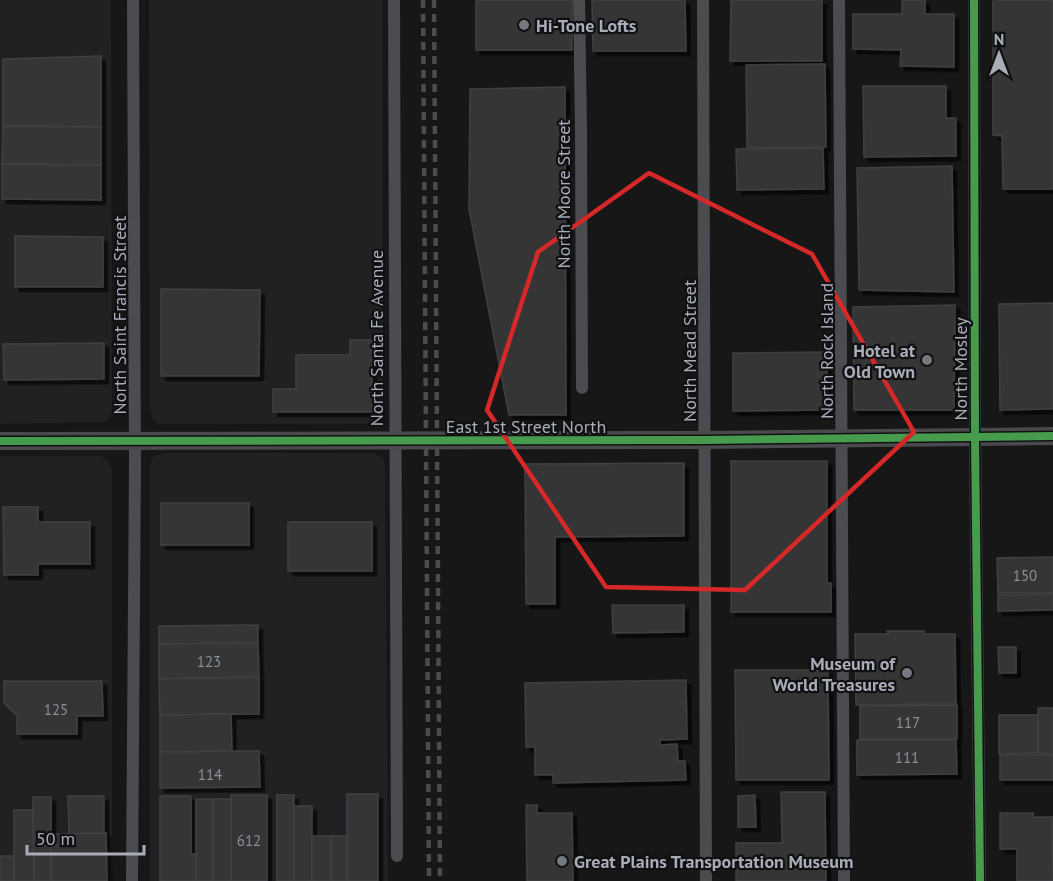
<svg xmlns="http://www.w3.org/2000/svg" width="1053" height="881" font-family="'PT Sans',sans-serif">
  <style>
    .built { fill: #212123 }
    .building { fill: #353536; stroke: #3f4043; stroke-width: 1.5; filter: url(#shadow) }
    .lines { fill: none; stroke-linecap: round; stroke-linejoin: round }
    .street { stroke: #4b4c50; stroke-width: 12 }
    .secondary { stroke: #4a4a4e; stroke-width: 18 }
    .rail { stroke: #4b4c4f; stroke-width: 4.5; stroke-dasharray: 8 6; stroke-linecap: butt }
    .cycleway-casing { stroke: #111113; stroke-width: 11 }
    .cycleway { stroke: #469c4c; stroke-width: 8 }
    .marked { fill: none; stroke: #d62828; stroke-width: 4.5; stroke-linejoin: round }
    .poi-dot { fill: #757880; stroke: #111113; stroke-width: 2 }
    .labels { text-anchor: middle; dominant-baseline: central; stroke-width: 4.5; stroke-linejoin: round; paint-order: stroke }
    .number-label { font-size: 15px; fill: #8b8f98 }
    .poi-label { font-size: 18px; font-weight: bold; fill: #a8adb8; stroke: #111113; text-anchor: start }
    .street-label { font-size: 18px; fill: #a8adb8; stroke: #111113 }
  </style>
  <defs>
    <filter id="shadow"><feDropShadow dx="4.5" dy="4.5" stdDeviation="0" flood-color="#0009"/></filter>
  </defs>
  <rect width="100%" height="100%" fill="#171717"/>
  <g class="built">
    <path d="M0,0H111L112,412L110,416L104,422L0,424Z"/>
    <path d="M149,0H383V415L377,424H164L157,423L153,419L150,409Z"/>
    <path d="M164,453H373L383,458L385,470L388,881H150V465L153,456Z"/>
    <path d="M0,456H100L106,458L112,469V881H0Z"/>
  </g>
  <g class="building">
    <rect x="476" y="0" width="96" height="50"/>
    <path d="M592,0H685L686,51H593Z"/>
    <path d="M731,0H822V61H730Z"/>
    <path d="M902,0H925V14H954V67L900,66L901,50L853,49V14H902Z"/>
    <path d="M993,0H1053V189H1003L1002,136L993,135Z"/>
    <path d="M101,56V127L3,126V59Z"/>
    <path d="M825,64L826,147L747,148L746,65Z"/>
    <path d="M863,86H946V118H956V156L864,157Z"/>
    <path d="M565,87L566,415H509L469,209L470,89Z"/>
    <path d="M3,126L101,127V165L2,164Z"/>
    <path d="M823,148L824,189L737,190L736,149Z"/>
    <path d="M2,164L101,165V200L2,199Z"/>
    <path d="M952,166L954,292L859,290L857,168Z"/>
    <path d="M15,236L103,237V287H15Z"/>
    <path d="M161,289L260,290L259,376H161Z"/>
    <path d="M1053,303V409L1000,410L999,304Z"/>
    <path d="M955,305L954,410H854L853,307Z"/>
    <path d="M350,340H372V412H273V389H296V355H350Z"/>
    <path d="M104,343V379L4,380L3,344Z"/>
    <path d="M827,352V410L733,411V353Z"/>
    <path d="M731,461H827V583H831V612H731Z"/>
    <path d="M684,463V536L555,537V604H526L525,464Z"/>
    <rect x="161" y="503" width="88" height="42"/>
    <path d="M3,507H38V522H90V564H38V575H4Z"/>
    <rect x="288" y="522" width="84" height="49"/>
    <path d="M1053,557V593H998L997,558Z"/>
    <path d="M1053,594V610L998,611V595Z"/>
    <path d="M612,605H684V632L613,633Z"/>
    <path d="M258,625V643L159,644V626Z"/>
    <path d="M887,631H924V634H955L956,704L856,705L855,634H888Z"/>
    <path d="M258,643L259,677L159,679V644Z"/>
    <path d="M998,647H1016V673H999Z"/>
    <path d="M735,670H828L829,780H736Z"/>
    <path d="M259,677V714L160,715L159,679Z"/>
    <path d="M686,680L687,739L660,740V745L677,744L678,761H685L686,780L553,783V775H535V747H526L525,683Z"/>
    <path d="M4,681H102L103,716H77V734H17V716L4,703Z"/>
    <path d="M957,705V739H860V706Z"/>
    <path d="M1038,708H1053V754L1038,753Z"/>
    <path d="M231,714L232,751L160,752V715Z"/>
    <path d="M999,715H1038V753L999,754Z"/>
    <path d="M857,740H956L957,774L857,775Z"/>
    <path d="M232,751H259L260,787L160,788V752Z"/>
    <rect x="1000" y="755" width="53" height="25"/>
    <path d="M781,792H825L826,881H736V843H782Z"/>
    <rect x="347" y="794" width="31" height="87"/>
    <rect x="231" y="795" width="36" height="86"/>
    <rect x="277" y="795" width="17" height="86"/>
    <path d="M755,795L756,827H738V796Z"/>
    <path d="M68,796H104V833L69,834Z"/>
    <path d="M160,796H191V854H196V881H160Z"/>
    <path d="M33,797H51V881H34Z"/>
    <rect x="196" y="799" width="17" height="82"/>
    <rect x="213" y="799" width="18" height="82"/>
    <path d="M526,805H537V813H572L573,881H527Z"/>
    <rect x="294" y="806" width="18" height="75"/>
    <path d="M14,810H33L34,881H14Z"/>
    <path d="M1000,813H1033V817H1052L1053,881H1017V849H1000Z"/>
    <path d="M106,833L107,881H51V834Z"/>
    <rect x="312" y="836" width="19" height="45"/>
    <rect x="331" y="836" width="16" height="45"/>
    <rect x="0" y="856" width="14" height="25"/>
  </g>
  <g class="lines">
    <g class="street">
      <path d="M394,0L397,856"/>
      <path d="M579,0L581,129L582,388"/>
      <path d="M703,0L706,881"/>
      <path d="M839,0L844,881"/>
      <path d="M974,0L975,437L980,881"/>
      <path d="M132,881L135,463L133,0"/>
    </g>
    <path class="secondary" d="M0,441L704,440L1053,436"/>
    <g class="rail">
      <path d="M423,0L429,881"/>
      <path d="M434,0L440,881"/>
    </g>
    <defs>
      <g id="cycleway">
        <path d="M974,0L975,437L980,881"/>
        <path d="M0,441L704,440L1053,436"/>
      </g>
    </defs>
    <use href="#cycleway" class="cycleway-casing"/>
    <use href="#cycleway" class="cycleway"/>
  </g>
  <path class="marked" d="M649,173L812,254L914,432L745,590L606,587L487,410L538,252Z"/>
  <g class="poi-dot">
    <circle cx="524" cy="25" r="6"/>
    <circle cx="927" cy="360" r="6"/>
    <circle cx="907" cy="673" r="6"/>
    <circle cx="562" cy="861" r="6"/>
  </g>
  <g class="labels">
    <g class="number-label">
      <text x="1025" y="575">150</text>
      <text x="209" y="661">123</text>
      <text x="56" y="709">125</text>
      <text x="908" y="722">117</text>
      <text x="907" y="757">111</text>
      <text x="210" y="774">114</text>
      <text x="249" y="840">612</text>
    </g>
    <g class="poi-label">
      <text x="536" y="25">Hi-Tone Lofts</text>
      <text x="915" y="350" text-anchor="end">Hotel at<tspan x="915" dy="21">Old Town</tspan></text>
      <text x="895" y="663" text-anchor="end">Museum of<tspan x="895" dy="21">World Treasures</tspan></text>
      <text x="574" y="861">Great Plains Transportation Museum</text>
    </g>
    <g class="street-label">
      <text transform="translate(563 194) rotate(-90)">North Moore Street</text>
      <text transform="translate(119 315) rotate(-90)">North Saint Francis Street</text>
      <text transform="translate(376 338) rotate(-90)">North Santa Fe Avenue</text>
      <text transform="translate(689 351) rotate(-90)">North Mead Street</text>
      <text transform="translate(826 351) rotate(-90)">North Rock Island</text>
      <text transform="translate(960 369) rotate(-90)">North Mosley</text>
      <text x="526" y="426">East 1st Street North</text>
    </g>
  </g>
  <g transform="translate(999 54)" stroke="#111113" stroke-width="4.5" paint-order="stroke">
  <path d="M0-4.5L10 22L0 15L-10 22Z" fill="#a8adb8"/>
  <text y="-9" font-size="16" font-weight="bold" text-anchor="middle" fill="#a8adb8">N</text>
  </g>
  <path d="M27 845v9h117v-9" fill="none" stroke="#a8adb8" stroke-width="3"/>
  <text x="36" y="845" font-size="18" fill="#a8adb8" stroke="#111113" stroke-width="4.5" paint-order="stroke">50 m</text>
</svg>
